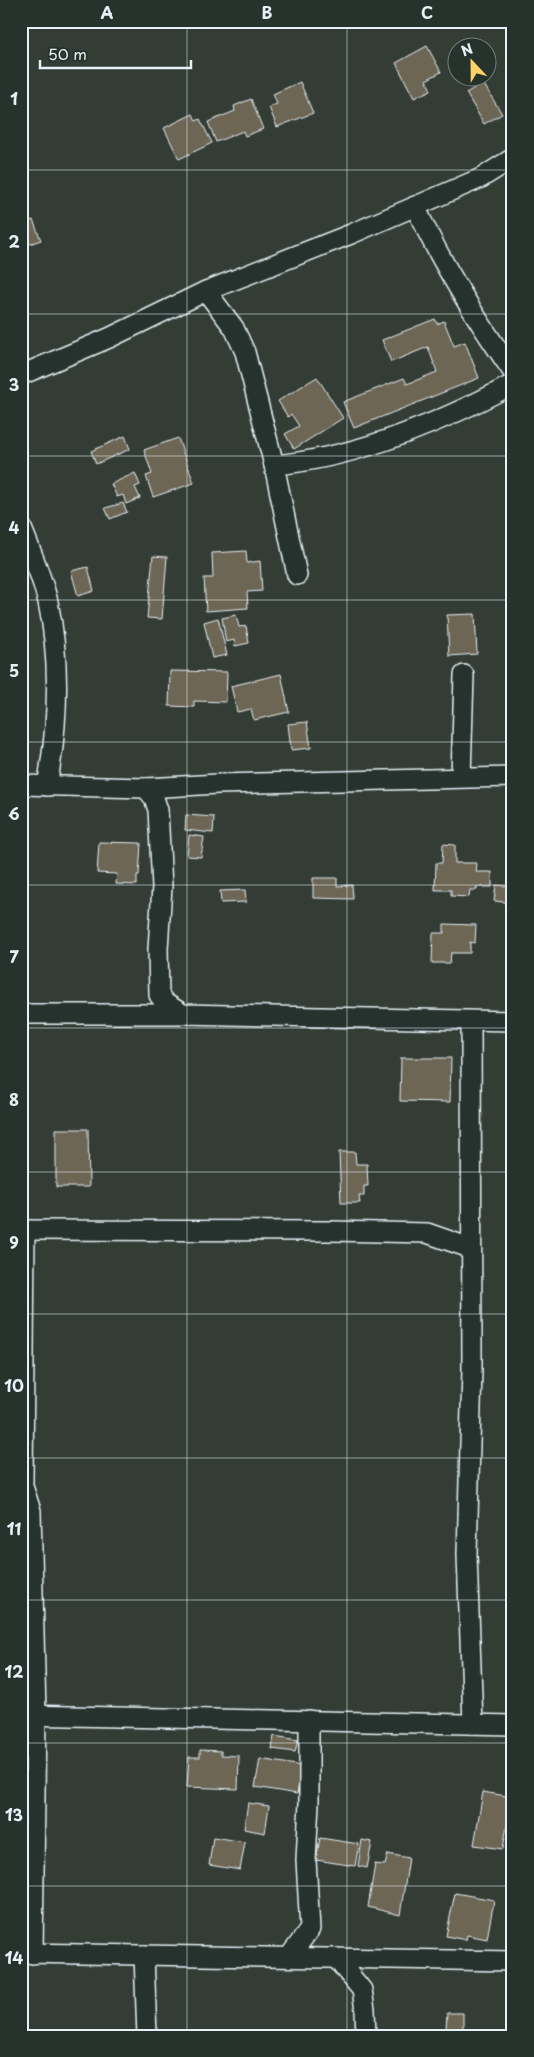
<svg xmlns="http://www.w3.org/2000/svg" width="534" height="2057" font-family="'Playpen Sans',sans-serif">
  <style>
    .building { fill: #6d6655; stroke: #e8f1f8 }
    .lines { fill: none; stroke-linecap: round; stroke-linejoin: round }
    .minor-casing { stroke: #e8f1f8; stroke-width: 22 }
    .minor { stroke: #26332d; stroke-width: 19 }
    .grid { fill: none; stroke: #e8f1f8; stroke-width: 1; stroke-opacity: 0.55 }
    .neatline { fill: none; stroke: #e8f1f8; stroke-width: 2 }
    .grid-label { font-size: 16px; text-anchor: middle; font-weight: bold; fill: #e8f1f8 }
  </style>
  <rect width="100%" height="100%" fill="#343d35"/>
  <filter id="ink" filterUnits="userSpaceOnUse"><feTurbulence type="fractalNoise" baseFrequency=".02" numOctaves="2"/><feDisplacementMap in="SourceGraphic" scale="10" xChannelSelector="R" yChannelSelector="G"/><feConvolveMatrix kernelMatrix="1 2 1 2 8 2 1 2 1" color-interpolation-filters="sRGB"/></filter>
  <g filter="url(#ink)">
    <g class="building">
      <path d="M427,46L441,72L426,80L431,90L414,98L396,63Z"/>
      <path d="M300,82L313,113L277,127L269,107L277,104L273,94Z"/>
      <path d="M483,83L502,114L484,124L466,93Z"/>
      <path d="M251,99L263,129L245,136L243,131L216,142L208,122L235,111L234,106Z"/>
      <path d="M193,114L196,121L200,119L212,143L179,159L164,128Z"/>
      <path d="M33,220L41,240L21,247V224Z"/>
      <path d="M435,319L437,324L444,321L454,346L465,342L479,378L354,428L343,402L404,378L407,384L437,372L428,347L391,362L382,340Z"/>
      <path d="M317,377L343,418L294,449L285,434L299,426L291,414L288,417L278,401Z"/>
      <path d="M125,436L130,449L96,464L91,451Z"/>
      <path d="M178,438L194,483L153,497L146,476L152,474L144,450Z"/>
      <path d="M135,473L140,485L135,487L140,498L126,504L123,495L117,497L111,484Z"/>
      <path d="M123,503L127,512L110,519L105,508Z"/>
      <path d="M246,551L247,563L260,561L262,591L247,592L248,608L206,611L204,578H213L212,553Z"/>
      <path d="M153,556L167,557L162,619L147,618Z"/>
      <path d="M88,567L94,591L78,596L71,571Z"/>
      <path d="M475,614L477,654L449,656L447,615Z"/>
      <path d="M236,615L239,627L246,626L249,643L235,646L234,640L226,642L222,618Z"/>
      <path d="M218,618L227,655L212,658L204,622Z"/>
      <path d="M170,671L227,672L226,702L194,701V707L169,706Z"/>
      <path d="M281,674L289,712L254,720L251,709L237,712L231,686Z"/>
      <path d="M307,722L311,748L291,750L288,724Z"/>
      <path d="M186,815L214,817L213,833L185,830Z"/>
      <path d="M189,835L204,837L201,857L187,856Z"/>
      <path d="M99,842L141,843L139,875H137V885L116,884L117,874L97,873Z"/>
      <path d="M443,844L455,845V863H477L476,872H492V887H476L477,890H470L469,897L451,896V890H435L436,863H442Z"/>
      <path d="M313,878H337V886L352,885L353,899L313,898Z"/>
      <path d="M496,885L513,887V903L494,901Z"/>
      <path d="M245,890L246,902L221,903L220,891Z"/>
      <path d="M444,924L476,925L475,943L470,942V953H451L450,963H432L433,933H444Z"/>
      <path d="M401,1058H451L450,1102L400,1101Z"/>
      <path d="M56,1129H88L89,1187H56Z"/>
      <path d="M339,1152H355L356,1164H367L368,1186H364V1196H359L360,1203H341Z"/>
      <path d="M274,1736L298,1740L295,1752L272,1749Z"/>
      <path d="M200,1750L221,1751V1755L239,1756L238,1789L187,1787L189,1757H200Z"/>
      <path d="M260,1759L302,1766L297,1794L255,1787Z"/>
      <path d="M483,1792L512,1797L503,1849L474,1845Z"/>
      <path d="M248,1803L269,1806L265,1833L244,1829Z"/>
      <path d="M213,1837L245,1842L240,1870L209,1865Z"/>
      <path d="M320,1838L359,1844L355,1866L316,1860Z"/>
      <path d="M362,1840L372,1842L367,1868L358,1866Z"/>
      <path d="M388,1854L409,1858L400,1915L368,1907L375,1864L385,1865Z"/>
      <path d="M455,1893L494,1900L487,1939L467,1935L466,1940L446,1936Z"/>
      <path d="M447,2013H463V2029H446Z"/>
    </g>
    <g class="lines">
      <defs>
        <g id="minor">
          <path d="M415,206C442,265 476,319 513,372"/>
          <path d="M206,291L234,328L245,352L274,465L297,575"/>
          <path d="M21,375L109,338L206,291L351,234L481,178L513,158"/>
          <path d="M274,465C357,458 440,423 513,384"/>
          <path d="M21,526C31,551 42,577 48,602C61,663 58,726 47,786"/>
          <path d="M461,777L464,675"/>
          <path d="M21,785L146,788L218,784L513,777"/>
          <path d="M146,788L154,798L158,810L162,887L158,949L159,995L165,1003L183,1014L513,1021"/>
          <path d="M21,1014H182"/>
          <path d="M471,1021L472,1370L467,1555L473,1724"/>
          <path d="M21,1230L331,1231L427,1233L470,1248"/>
          <path d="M21,1480L31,1511L36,1714L33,1954"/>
          <path d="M23,1482L25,1230"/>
          <path d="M21,1715L513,1725"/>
          <path d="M21,1953L513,1961"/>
          <path d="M144,1955L147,2036"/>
          <path d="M289,1957L310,1929L306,1860L309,1803V1720"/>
          <path d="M336,1958L362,1990L365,2010L366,2036"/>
        </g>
      </defs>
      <use href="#minor" class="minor-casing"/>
      <use href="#minor" class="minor"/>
    </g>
  </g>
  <path class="grid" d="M187,21V2036M347,21V2036M21,170H513M21,314H513M21,456H513M21,600H513M21,742H513M21,885H513M21,1028H513M21,1172H513M21,1314H513M21,1458H513M21,1600H513M21,1743H513M21,1886H513"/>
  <rect width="534" height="2057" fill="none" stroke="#26332d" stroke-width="55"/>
  <g transform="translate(472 62) rotate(338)"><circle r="24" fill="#26332d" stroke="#747f7e"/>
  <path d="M0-4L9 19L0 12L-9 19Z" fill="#ffd166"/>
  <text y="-8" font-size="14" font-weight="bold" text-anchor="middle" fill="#e8f1f8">N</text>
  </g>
  <path d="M40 60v8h151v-8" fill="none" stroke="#e8f1f8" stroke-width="2.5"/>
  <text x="48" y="60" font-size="15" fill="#e8f1f8" stroke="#26332d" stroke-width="4" paint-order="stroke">50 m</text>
  <rect x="28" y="28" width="478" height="2002" class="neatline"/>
  <g class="grid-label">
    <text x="107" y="19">A</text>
    <text x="267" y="19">B</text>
    <text x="427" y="19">C</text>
    <text x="14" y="105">1</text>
    <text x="14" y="248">2</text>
    <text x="14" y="391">3</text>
    <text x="14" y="534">4</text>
    <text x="14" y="677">5</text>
    <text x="14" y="820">6</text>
    <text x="14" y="963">7</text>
    <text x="14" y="1106">8</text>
    <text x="14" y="1249">9</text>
    <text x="14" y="1392">10</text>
    <text x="14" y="1535">11</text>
    <text x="14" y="1678">12</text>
    <text x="14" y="1821">13</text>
    <text x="14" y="1964">14</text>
  </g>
</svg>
